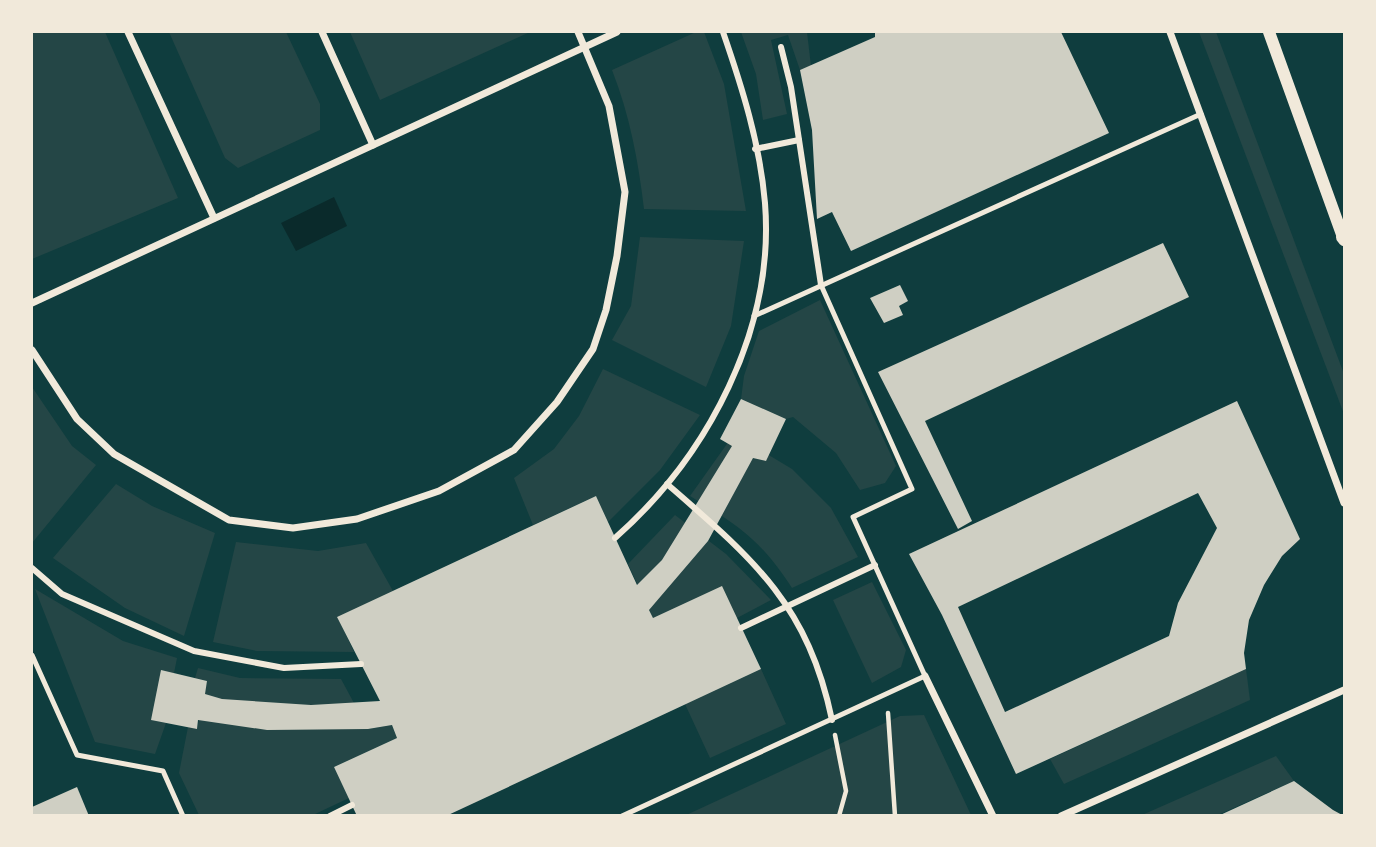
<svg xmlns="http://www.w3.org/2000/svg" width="1376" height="847" font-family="'PT Serif',serif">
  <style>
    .green { fill: #244646 }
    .water { fill: #0a2a2b }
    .building { fill: #cfcfc3; fill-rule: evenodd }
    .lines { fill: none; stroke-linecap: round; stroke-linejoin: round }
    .path { stroke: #f1e9da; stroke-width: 4.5 }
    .service { stroke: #f1e9da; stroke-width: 5 }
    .pedestrian { stroke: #f1e9da; stroke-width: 6 }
    .minor { stroke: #f1e9da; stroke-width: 7 }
    .tertiary { stroke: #f1e9da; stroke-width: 12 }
    .secondary { stroke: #f1e9da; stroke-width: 14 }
  </style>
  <rect width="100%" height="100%" fill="#0f3d3e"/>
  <g class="green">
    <path d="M32,32H105L178,198L32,259Z"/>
    <path d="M169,32H286L320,104V130L238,168L225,158Z"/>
    <path d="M350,32H530L380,100Z"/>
    <path d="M696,32H704L724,84L746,211L644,209C638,160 630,116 612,70Z"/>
    <path d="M741,32H807L811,66L800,70L788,35L771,40L787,114L763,120L756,74Z"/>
    <path d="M1199,32H1216L1344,374V414Z"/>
    <path d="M640,237L744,241L731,326L706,387L612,340L631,306Z"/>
    <path d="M820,300L896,466L885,483L860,490L836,453L793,417L786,419L741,399L744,376L759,331Z"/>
    <path d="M603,369L700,415L660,470L608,522L596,496L533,525L514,478L554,449L579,416Z"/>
    <path d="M32,387L72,446L96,465L32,543Z"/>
    <path d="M734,434L792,469L831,508L858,557L792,588C761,540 738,525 690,496Z"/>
    <path d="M116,484L152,506L215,533L184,636L125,608L53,558Z"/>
    <path d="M675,515L726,554L771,600L737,618H653L628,564Z"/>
    <path d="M236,542L318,551L366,543L393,591L338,617L354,652L257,651L213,642Z"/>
    <path d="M872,582L906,650L901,667L872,683L833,600Z"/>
    <path d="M35,589L123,641L177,658L174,673L152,720L166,723L155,754L95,742Z"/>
    <path d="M198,668L240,678L341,679L368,729L392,725L397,738L334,767L349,798L313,815H199L179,773L188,727L197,729L207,681L195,678Z"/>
    <path d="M761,669L786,724L710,758L685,704Z"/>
    <path d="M1246,669L1250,700L1064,784L1050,759Z"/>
    <path d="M924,715L971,815L684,816L900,716Z"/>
    <path d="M1276,756L1294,781L1218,815H1142Z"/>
  </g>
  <path class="water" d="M334,197L347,226L296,251L281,223Z"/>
  <g class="building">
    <path d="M875,32H1061L1109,133L851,251L832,212L817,219L812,130L800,70L875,37Z"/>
    <path d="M1163,243L1189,297L925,421L972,521L958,529L878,372Z"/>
    <path d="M900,285L908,301L899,306L903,315L884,323L870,298Z"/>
    <path d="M741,399L786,419L766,461L753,458L708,541L649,610L653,618L722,586L761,669L446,816H357L334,767L397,738L392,725L368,729L267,730L198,720L197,729L151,720L161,670L207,681L205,694L222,699L311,705L380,701L337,617L596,496L637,585L662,560L732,446L720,439Z"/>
    <path d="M1237,401L1300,539L1282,556L1264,585L1249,620L1244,653L1246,669L1016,774L942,615L909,554ZM1198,493L1217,528L1178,603L1169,636L1005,712L958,607Z"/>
    <path d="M1294,781L1333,810L1344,816H1218Z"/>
    <path d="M77,787L89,816H32V807Z"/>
  </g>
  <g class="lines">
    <g class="path">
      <path d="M888,713L895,816"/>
      <path d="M835,735L846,791L839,816"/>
    </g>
    <g class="service">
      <path d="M754,316L1201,114"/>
      <path d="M32,655L77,755L163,771L183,816"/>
      <path d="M622,816L925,676L853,517L912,489L821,285"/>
    </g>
    <g class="pedestrian">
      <path d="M781,47L791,87L821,285"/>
      <path d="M755,149L799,140"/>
      <path d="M667,484C752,558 808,604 832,720"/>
      <path d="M615,538C708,456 775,329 765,203C760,144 742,87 723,32"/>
      <path d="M32,568L62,594L194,651L284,668L361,664"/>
      <path d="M741,628L875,565"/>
      <path d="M330,816L352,805"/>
    </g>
    <g class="minor">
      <path d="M128,32L214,218"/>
      <path d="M322,32L373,145"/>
      <path d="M1170,32L1344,503"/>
      <path d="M32,303L617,32"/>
      <path d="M32,350L77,419L114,454L229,520L293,528L357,519L439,491L514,450L557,402L593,349L606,310L617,256L625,192L609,106L578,32"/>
      <path d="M925,676L993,816"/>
      <path d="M1061,816L1344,690"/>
    </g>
    <path class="tertiary" d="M1269,32L1344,240"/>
    <path class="secondary" d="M1343,237H1344"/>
  </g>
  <rect width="1376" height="847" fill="none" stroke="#f1e9da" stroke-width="66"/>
</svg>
